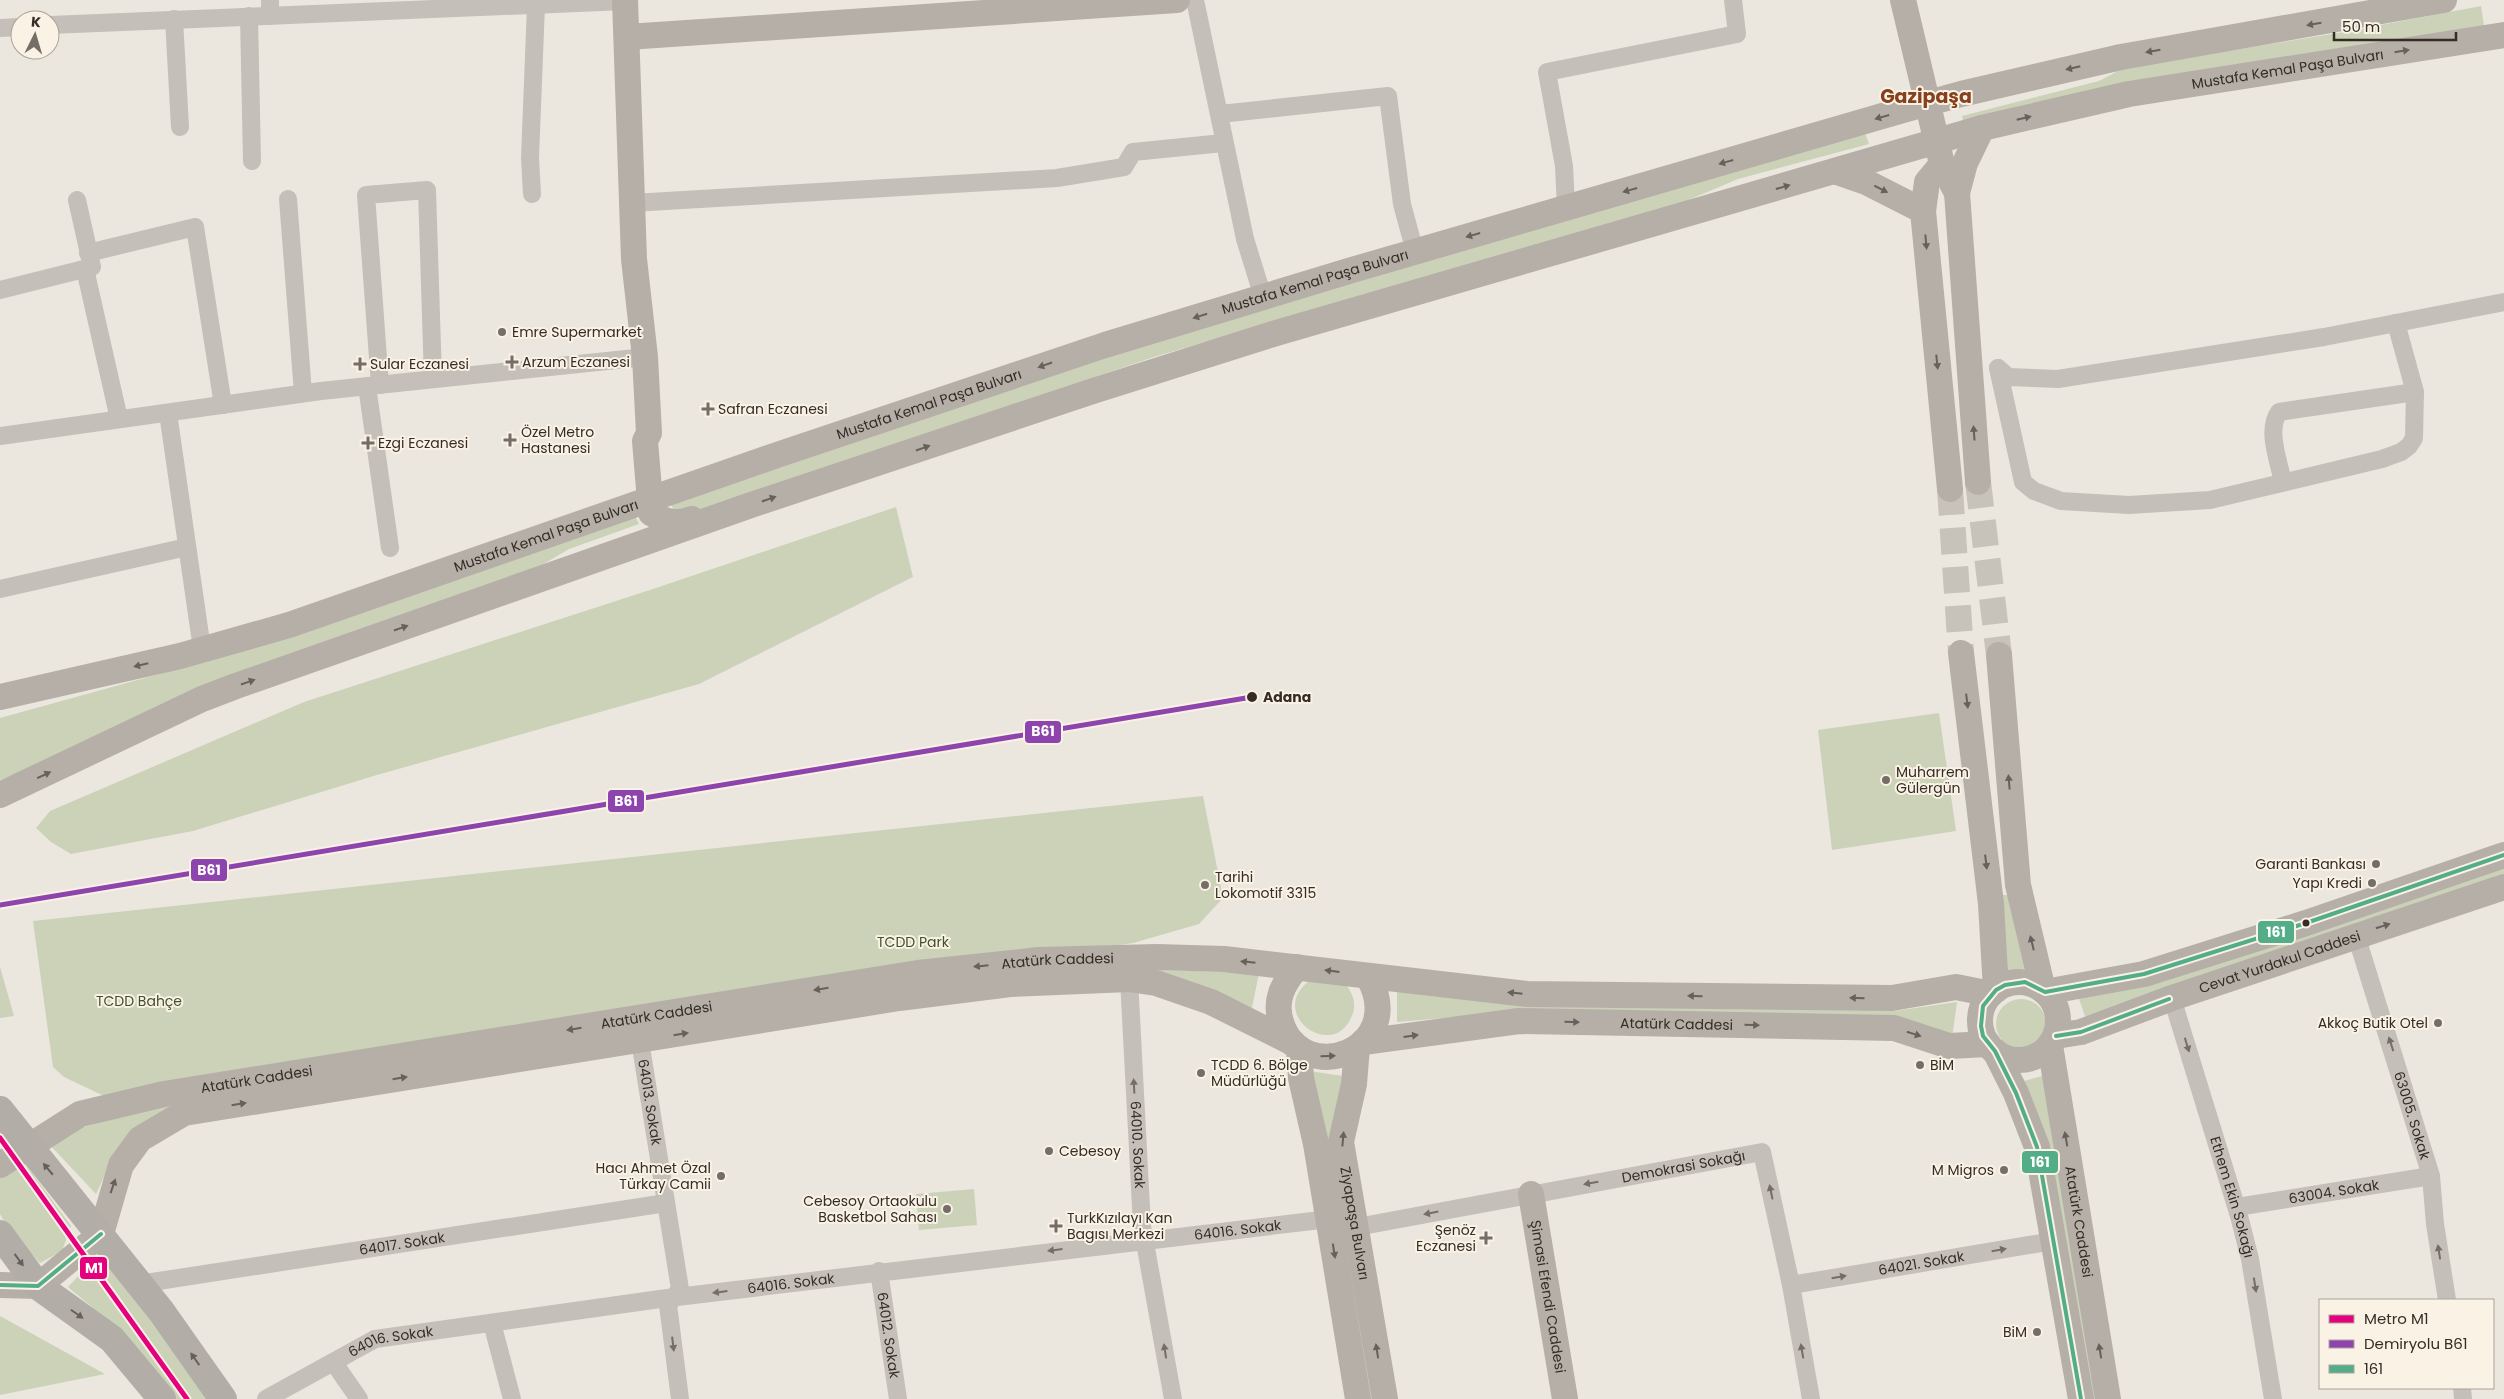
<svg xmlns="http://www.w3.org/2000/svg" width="2504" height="1399" font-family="Poppins,sans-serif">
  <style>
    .green { fill: #cbd2b8 }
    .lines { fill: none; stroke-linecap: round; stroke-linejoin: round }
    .secondary-tunnel { stroke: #c7c2ba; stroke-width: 26; stroke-dasharray: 26 13; stroke-linecap: butt }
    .street { stroke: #c4bfb8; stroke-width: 18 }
    .secondary { stroke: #b5afa8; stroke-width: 26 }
    .primary { stroke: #b3ada7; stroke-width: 28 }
    .bus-1-casing { stroke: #f9f2e5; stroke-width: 8 }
    .bus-1 { stroke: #54ad89; stroke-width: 4 }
    .rail-1-casing { stroke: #f9f2e5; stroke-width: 9 }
    .rail-1 { stroke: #8e44ad; stroke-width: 5 }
    .metro-1-casing { stroke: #f9f2e5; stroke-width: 9 }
    .metro-1 { stroke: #e5007d; stroke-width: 5 }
    .oneway { fill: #68605a }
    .oneway2 { fill: #756e68 }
    .oneway3 { fill: #67605a }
    .poi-dot { fill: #756d67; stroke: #f9f2e5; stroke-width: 2 }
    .stop-dot { fill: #352c26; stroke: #f9f2e5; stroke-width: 2 }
    .labels { text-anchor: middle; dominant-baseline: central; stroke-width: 4; stroke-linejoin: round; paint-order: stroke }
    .street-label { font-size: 14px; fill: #352c26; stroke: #f9f2e5 }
    .poi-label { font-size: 14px; fill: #352c26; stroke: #f9f2e5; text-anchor: start }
    .stop-label { font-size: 14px; font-weight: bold; fill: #352c26; stroke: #f9f2e5; text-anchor: start }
    .park-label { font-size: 14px; fill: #41532a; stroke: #f9f2e5 }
    .district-label { font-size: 19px; font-weight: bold; fill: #85401e; stroke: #f9f2e5 }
    .line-badge { stroke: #f9f2e5; stroke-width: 2 }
    .badge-label { font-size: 14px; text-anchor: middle; font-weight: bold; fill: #fff }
  </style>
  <rect width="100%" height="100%" fill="#ebe7df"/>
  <g class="green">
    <path d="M2481,6L2484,26C2310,54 2134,75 1963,121L1962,116L2099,81L2124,68L2344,32Z"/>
    <path d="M1865,133L1869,144L1738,179L1674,206L1157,356L677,518L671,504L1095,361L1261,309Z"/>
    <path d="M896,507L913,577L699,684L377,775L193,831L71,854L51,842L36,828L50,811L304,702L653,589Z"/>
    <path d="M635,516L639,524L569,549L537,568L0,780V718L253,648Z"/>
    <path d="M1939,713L1956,831L1832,850L1818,730Z"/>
    <path d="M1203,796L1223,898L1199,924L1133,943L104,1096L64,1077L53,1067L33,921Z"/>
    <path d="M2504,867V875L2086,1019L2078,996Z"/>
    <path d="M2003,895H2008L2029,969L2002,971Z"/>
    <path d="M0,967L14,1016L0,1018Z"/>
    <path d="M1066,967L1259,973L1252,1008L1160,973L262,1092L117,1149L96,1194L49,1144L73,1130L168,1103Z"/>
    <path d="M1312,979L1347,986C1354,996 1357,1006 1351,1018C1331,1062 1264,1011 1312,979Z"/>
    <path d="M1397,988L1894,1011L1957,1002L1952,1038L1515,1012L1397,1022Z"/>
    <circle cx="2021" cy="1024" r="25"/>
    <path d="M1309,1071L1343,1076L1376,1399H1366Z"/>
    <path d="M2046,1075L2098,1399H2091L2024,1081Z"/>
    <path d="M19,1161L27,1166L71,1226L62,1251L40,1263L9,1230L0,1214V1175Z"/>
    <path d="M974,1189L977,1225L919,1230L916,1194Z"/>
    <path d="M99,1254L148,1311L208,1399H172L123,1333L68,1287Z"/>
    <path d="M0,1316L105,1374L0,1395Z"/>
  </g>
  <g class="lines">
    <g class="secondary-tunnel">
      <path d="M1978,482L1999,655"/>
      <path d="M1950,489L1961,653"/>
    </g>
    <g class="street">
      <path d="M1195,0L1245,239L1263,297"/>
      <path d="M249,16L252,161"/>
      <path d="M270,16V0"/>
      <path d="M174,19L180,127"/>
      <path d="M50,25L625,1"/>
      <path d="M0,28L20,27"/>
      <path d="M1220,114L1388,96L1402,204L1415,252"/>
      <path d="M532,194L530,158L536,5"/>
      <path d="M288,199L303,393"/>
      <path d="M632,203L1057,178L1124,167L1133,152L1223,143"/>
      <path d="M1566,208L1564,166L1547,72L1737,34L1733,0"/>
      <path d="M88,253L195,227L223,405"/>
      <path d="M85,269L119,419"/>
      <path d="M0,290L92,267L77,200"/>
      <path d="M1998,368L2023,482L2034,491L2061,501L2129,505L2210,500L2382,459L2401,452L2409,446L2414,438L2415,392L2396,323"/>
      <path d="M1998,368L2008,377L2058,379L2324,337L2504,302"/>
      <path d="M380,385L366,195L427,190L433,379"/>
      <path d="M367,386L390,548"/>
      <path d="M168,413L202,649"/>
      <path d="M0,436L321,391L645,357"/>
      <path d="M2283,482C2279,462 2266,430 2279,412L2415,392"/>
      <path d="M0,589L187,547"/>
      <path id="s1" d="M2356,935L2431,1176L2435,1224L2447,1300"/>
      <path id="s2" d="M1129,979L1142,1226L1173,1399"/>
      <path id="s3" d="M2172,998L2239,1216L2250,1259L2273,1399"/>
      <path id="s4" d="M640,1041L680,1289L668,1305L680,1399"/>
      <path id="s5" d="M2237,1207L2431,1176"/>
      <path id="s6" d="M1357,1227L1762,1152L1791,1285L1811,1399"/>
      <path id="s7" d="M879,1271L898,1399"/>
      <path id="s8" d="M139,1284L666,1203"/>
      <path id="s9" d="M1791,1285L2053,1241"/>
      <path d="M492,1323L512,1399"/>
      <path d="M334,1363L359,1399"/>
      <path d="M2462,1388L2463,1399"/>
      <path id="s10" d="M266,1399L375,1339L660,1299L1329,1219"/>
    </g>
    <g class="secondary">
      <path d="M625,0L634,259L645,357L649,433L645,441L651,513C665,522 676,525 692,519"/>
      <path d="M1903,0L1942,164L1957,193L1978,482"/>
      <path d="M627,37L1177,0"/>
      <path d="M1942,164L1927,182L1923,211L1950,489"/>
      <path d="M1837,172L1866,182L1923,211"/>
      <path d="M1957,193L1965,163L1982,128"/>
      <path d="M1961,653L1991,904L1996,990"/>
      <path d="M1999,655L2018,885L2043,990"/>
      <path id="s11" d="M0,697L180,656L289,625L777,455L1105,345L1352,270L1903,110L1961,94L2121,57L2444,0"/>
      <path id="s12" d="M0,795L202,699L236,686L751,505L1093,391L1273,334L1982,128L2129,94L2504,35"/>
      <path d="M1297,967C1283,984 1274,1000 1281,1022C1301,1089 1410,1051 1368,976"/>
      <circle cx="2019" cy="1021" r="39"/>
      <path d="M2045,992L2144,974L2306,923L2504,855"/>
      <path id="s13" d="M2056,1036L2081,1032L2172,998L2504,887"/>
      <path id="s14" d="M1363,1042L1519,1021L1894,1028L1949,1046L1988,1044"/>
      <path id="s15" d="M2050,1045L2108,1399"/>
      <path id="s16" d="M1357,1047L1354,1084L1341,1142L1385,1399"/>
      <path d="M1299,1048L1301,1078L1316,1144L1358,1399"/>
      <path d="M1995,1051L2016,1093L2037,1147L2081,1399"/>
      <path id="s17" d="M0,1165L80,1114L164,1094L918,973L1039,960L1157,957L1224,959L1527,994L1892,998L1956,987L1991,994"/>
      <path id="s18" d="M1531,1194L1565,1399"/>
      <path d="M0,1285L38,1286L101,1234L121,1165L140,1139L184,1113L899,998L1010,984L1129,979L1156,983L1211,1002L1293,1043"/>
    </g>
    <g class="primary">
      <path d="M0,1110L161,1311L223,1399"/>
      <path d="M0,1234L38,1286L112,1339L162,1399"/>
    </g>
    <defs>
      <g id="bus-1">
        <path d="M2056,1036L2081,1032L2169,999"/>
        <path d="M0,1285L38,1286L101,1234"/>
        <path d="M2081,1399L2037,1147L2016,1093L1995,1051L1983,1036L1981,1026L1983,1006L1996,990L2005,985L2025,982L2045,992L2144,974L2306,923L2504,855"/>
      </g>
    </defs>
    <use href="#bus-1" class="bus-1-casing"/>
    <use href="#bus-1" class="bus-1"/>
    <defs>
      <path id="rail-1" d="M0,905L1252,697"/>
    </defs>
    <use href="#rail-1" class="rail-1-casing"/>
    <use href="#rail-1" class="rail-1"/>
    <defs>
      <path id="metro-1" d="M0,1138L187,1399"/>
    </defs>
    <use href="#metro-1" class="metro-1-casing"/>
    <use href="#metro-1" class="metro-1"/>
  </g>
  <defs><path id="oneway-solid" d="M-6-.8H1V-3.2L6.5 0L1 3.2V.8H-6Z" transform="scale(1.25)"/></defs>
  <g class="oneway">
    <use href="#oneway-solid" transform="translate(2314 24) rotate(170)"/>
    <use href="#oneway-solid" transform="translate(2153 51) rotate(170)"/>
    <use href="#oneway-solid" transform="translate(2402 51) rotate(-9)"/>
    <use href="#oneway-solid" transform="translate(2073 68) rotate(167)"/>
    <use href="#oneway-solid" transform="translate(1882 117) rotate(164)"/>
    <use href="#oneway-solid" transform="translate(2024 118) rotate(-13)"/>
    <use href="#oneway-solid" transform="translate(1726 162) rotate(164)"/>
    <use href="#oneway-solid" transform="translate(1783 187) rotate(-16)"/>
    <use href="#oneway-solid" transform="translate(1881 189) rotate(27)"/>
    <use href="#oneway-solid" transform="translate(1630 190) rotate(164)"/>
    <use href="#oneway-solid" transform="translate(1473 235) rotate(164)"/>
    <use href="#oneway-solid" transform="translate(1926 242) rotate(85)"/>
    <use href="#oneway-solid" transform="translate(1200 316) rotate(163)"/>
    <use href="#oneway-solid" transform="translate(1937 362) rotate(84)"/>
    <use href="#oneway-solid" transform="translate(1045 365) rotate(161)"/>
    <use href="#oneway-solid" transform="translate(1974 433) rotate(-94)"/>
    <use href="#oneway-solid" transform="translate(923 448) rotate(-19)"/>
    <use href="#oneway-solid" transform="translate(769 499) rotate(-19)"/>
    <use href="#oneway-solid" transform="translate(401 628) rotate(-19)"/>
    <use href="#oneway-solid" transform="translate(141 665) rotate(167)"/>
    <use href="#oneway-solid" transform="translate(248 682) rotate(-19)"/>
    <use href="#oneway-solid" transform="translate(1967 701) rotate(83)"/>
    <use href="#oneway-solid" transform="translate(44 775) rotate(-25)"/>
    <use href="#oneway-solid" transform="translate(2009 782) rotate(-95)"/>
    <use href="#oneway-solid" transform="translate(1986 862) rotate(83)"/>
    <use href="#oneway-solid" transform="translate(2383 926) rotate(-18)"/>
    <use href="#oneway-solid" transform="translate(2032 943) rotate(-104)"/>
    <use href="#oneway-solid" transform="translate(1248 962) rotate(-174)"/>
    <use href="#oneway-solid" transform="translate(981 966) rotate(174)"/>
    <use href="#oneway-solid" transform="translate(1332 971) rotate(-173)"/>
    <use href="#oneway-solid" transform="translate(821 989) rotate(171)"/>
    <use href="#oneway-solid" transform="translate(1515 993) rotate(-174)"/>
    <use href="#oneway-solid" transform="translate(1695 996) rotate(-179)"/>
    <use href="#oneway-solid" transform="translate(1857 998) rotate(-179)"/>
    <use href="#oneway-solid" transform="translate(1572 1022) rotate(1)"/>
    <use href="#oneway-solid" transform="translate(1752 1025) rotate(1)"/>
    <use href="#oneway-solid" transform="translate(574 1029) rotate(171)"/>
    <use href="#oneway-solid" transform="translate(681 1034) rotate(-9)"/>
    <use href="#oneway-solid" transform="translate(1914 1034) rotate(18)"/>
    <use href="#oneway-solid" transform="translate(1411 1036) rotate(-8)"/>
    <use href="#oneway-solid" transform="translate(1328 1056) rotate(-1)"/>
    <use href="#oneway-solid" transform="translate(400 1078) rotate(-9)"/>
    <use href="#oneway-solid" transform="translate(239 1104) rotate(-9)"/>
    <use href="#oneway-solid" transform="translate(1343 1139) rotate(-85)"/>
    <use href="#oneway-solid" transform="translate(2066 1139) rotate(-100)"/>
    <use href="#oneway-solid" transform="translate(113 1186) rotate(-71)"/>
    <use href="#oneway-solid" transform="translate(1334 1251) rotate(81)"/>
    <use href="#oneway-solid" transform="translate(1377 1351) rotate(-99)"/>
    <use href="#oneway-solid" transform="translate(2100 1351) rotate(-99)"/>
  </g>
  <g class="oneway2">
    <use href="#oneway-solid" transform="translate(2391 1044) rotate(-108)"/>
    <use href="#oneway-solid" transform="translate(2187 1045) rotate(73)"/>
    <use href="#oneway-solid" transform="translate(1134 1086) rotate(-93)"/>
    <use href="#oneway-solid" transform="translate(1591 1183) rotate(170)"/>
    <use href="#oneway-solid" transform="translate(1771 1192) rotate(-102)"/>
    <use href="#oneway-solid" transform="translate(1431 1213) rotate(169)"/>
    <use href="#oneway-solid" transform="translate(1055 1250) rotate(173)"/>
    <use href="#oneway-solid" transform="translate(1999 1250) rotate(-10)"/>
    <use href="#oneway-solid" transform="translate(2439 1252) rotate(-99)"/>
    <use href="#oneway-solid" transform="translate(1839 1277) rotate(-10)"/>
    <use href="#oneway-solid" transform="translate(2255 1285) rotate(81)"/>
    <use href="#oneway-solid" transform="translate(720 1292) rotate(173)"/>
    <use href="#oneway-solid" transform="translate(673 1344) rotate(83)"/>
    <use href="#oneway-solid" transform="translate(1165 1351) rotate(-99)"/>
    <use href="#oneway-solid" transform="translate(1802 1351) rotate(-100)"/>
  </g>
  <g class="oneway3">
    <use href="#oneway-solid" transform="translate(48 1169) rotate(-130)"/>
    <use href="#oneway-solid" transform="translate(19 1260) rotate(54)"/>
    <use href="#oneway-solid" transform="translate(77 1314) rotate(35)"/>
    <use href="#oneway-solid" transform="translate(195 1359) rotate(-125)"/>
  </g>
  <g class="poi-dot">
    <circle cx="502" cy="332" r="5"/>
    <path d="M509.5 354.5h5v5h5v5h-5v5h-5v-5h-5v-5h5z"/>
    <path d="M357.5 356.5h5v5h5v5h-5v5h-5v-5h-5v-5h5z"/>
    <path d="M705.5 401.5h5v5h5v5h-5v5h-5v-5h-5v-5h5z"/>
    <path d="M507.5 432.5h5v5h5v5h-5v5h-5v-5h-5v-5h5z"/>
    <path d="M365.5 435.5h5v5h5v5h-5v5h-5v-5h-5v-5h5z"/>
    <circle cx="1886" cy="780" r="5"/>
    <circle cx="2376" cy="864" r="5"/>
    <circle cx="2372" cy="883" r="5"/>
    <circle cx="1205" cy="885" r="5"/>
    <circle cx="2438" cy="1023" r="5"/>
    <circle cx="1920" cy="1065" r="5"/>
    <circle cx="1201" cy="1073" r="5"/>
    <circle cx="1049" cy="1151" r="5"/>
    <circle cx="2004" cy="1170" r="5"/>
    <circle cx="721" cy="1176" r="5"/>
    <circle cx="947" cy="1209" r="5"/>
    <path d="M1053.5 1218.5h5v5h5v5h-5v5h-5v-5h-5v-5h5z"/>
    <path d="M1483.5 1230.5h5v5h5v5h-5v5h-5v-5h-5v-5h5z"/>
    <circle cx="2037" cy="1332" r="5"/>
  </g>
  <g class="stop-dot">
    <circle cx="1252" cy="697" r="6"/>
    <circle cx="2306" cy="923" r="4.5"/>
  </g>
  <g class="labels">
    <g class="street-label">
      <text stroke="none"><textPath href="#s12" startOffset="2405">Mustafa Kemal Paşa Bulvarı</textPath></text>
      <text stroke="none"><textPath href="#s11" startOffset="1380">Mustafa Kemal Paşa Bulvarı</textPath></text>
      <text stroke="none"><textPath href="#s11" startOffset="975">Mustafa Kemal Paşa Bulvarı</textPath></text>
      <text stroke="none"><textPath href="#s11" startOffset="570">Mustafa Kemal Paşa Bulvarı</textPath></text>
      <text stroke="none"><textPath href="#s17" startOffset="1085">Atatürk Caddesi</textPath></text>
      <text stroke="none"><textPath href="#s13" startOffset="236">Cevat Yurdakul Caddesi</textPath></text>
      <text stroke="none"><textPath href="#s17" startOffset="680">Atatürk Caddesi</textPath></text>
      <text stroke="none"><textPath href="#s14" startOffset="315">Atatürk Caddesi</textPath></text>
      <text stroke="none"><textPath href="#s17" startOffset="275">Atatürk Caddesi</textPath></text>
      <text stroke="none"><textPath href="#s4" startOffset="62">64013. Sokak</textPath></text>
      <text stroke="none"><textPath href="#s1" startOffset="189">63005. Sokak</textPath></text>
      <text stroke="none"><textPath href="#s2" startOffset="166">64010. Sokak</textPath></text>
      <text stroke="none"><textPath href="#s6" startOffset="332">Demokrasi Sokağı</textPath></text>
      <text stroke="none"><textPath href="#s5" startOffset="98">63004. Sokak</textPath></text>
      <text stroke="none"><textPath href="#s3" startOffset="208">Ethem Ekin Sokağı</textPath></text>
      <text stroke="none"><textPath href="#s15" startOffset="179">Atatürk Caddesi</textPath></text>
      <text stroke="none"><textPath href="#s16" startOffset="179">Ziyapaşa Bulvarı</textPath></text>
      <text stroke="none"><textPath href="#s10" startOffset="994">64016. Sokak</textPath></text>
      <text stroke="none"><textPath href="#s8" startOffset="266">64017. Sokak</textPath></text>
      <text stroke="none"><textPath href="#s9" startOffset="132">64021. Sokak</textPath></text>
      <text stroke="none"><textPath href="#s10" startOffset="544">64016. Sokak</textPath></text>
      <text stroke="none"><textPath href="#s18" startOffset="104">Şimasi Efendi Caddesi</textPath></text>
      <text stroke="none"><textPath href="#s7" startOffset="65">64012. Sokak</textPath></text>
      <text stroke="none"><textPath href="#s10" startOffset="139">64016. Sokak</textPath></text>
    </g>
    <g class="poi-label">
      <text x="512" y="332">Emre Supermarket</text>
      <text x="522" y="362">Arzum Eczanesi</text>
      <text x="370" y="364">Sular Eczanesi</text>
      <text x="718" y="409">Safran Eczanesi</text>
      <text x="521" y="432">Özel Metro<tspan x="521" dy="16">Hastanesi</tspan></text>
      <text x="378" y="443">Ezgi Eczanesi</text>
      <text x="1896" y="772">Muharrem<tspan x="1896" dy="16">Gülergün</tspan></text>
      <text x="2366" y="864" text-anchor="end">Garanti Bankası</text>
      <text x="1215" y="877">Tarihi<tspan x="1215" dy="16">Lokomotif 3315</tspan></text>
      <text x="2362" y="883" text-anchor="end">Yapı Kredi</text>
      <text x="2428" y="1023" text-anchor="end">Akkoç Butik Otel</text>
      <text x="1211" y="1065">TCDD 6. Bölge<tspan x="1211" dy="16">Müdürlüğü</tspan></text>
      <text x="1930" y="1065">BİM</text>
      <text x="1059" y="1151">Cebesoy</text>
      <text x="711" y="1168" text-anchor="end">Hacı Ahmet Özal<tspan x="711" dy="16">Türkay Camii</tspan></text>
      <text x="1994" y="1170" text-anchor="end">M Migros</text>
      <text x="937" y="1201" text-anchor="end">Cebesoy Ortaokulu<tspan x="937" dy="16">Basketbol Sahası</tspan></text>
      <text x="1067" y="1218">TurkKızılayı Kan<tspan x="1067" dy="16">Bagısı Merkezi</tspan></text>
      <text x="1476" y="1230" text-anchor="end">Şenöz<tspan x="1476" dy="16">Eczanesi</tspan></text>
      <text x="2027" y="1332" text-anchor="end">BiM</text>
    </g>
    <g class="stop-label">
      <text x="1263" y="697">Adana</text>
    </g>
    <g class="park-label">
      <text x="913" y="942">TCDD Park</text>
      <text x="139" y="1001">TCDD Bahçe</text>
    </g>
    <g class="district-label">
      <text x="1926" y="96">Gazipaşa</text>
    </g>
  </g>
  <g class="line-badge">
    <rect x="1024" y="720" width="38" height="24" rx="5" fill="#8e44ad"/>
    <rect x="607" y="789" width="38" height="24" rx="5" fill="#8e44ad"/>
    <rect x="190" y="858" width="38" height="24" rx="5" fill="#8e44ad"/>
    <rect x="2257" y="920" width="38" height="24" rx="5" fill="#54ad89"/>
    <rect x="2021" y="1150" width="38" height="24" rx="5" fill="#54ad89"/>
    <rect x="79" y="1256" width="29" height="24" rx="5" fill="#e5007d"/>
  </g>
  <g class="badge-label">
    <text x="1043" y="736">B61</text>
    <text x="626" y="806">B61</text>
    <text x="209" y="875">B61</text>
    <text x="2276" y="937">161</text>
    <text x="2040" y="1167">161</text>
    <text x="94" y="1273">M1</text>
  </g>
  <rect x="2319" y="1299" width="175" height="90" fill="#f9f2e5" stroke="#aba399"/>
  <rect x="2329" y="1315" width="25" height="8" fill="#e5007d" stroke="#aba399"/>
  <text x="2364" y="1324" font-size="15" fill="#352c26">Metro M1</text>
  <rect x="2329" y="1340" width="25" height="8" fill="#8e44ad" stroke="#aba399"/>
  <text x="2364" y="1349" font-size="15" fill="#352c26">Demiryolu B61</text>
  <rect x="2329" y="1365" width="25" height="8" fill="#54ad89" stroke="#aba399"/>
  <text x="2364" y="1374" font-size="15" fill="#352c26">161</text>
  <g transform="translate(35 35) rotate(5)"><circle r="24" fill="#f9f2e5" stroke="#aba399"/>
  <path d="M0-4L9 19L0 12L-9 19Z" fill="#756d67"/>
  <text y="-8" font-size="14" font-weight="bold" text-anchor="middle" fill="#352c26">K</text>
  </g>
  <path d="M2334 32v8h122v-8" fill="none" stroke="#352c26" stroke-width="2.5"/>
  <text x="2342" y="32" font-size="15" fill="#352c26" stroke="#f9f2e5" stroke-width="4" paint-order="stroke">50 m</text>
</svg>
